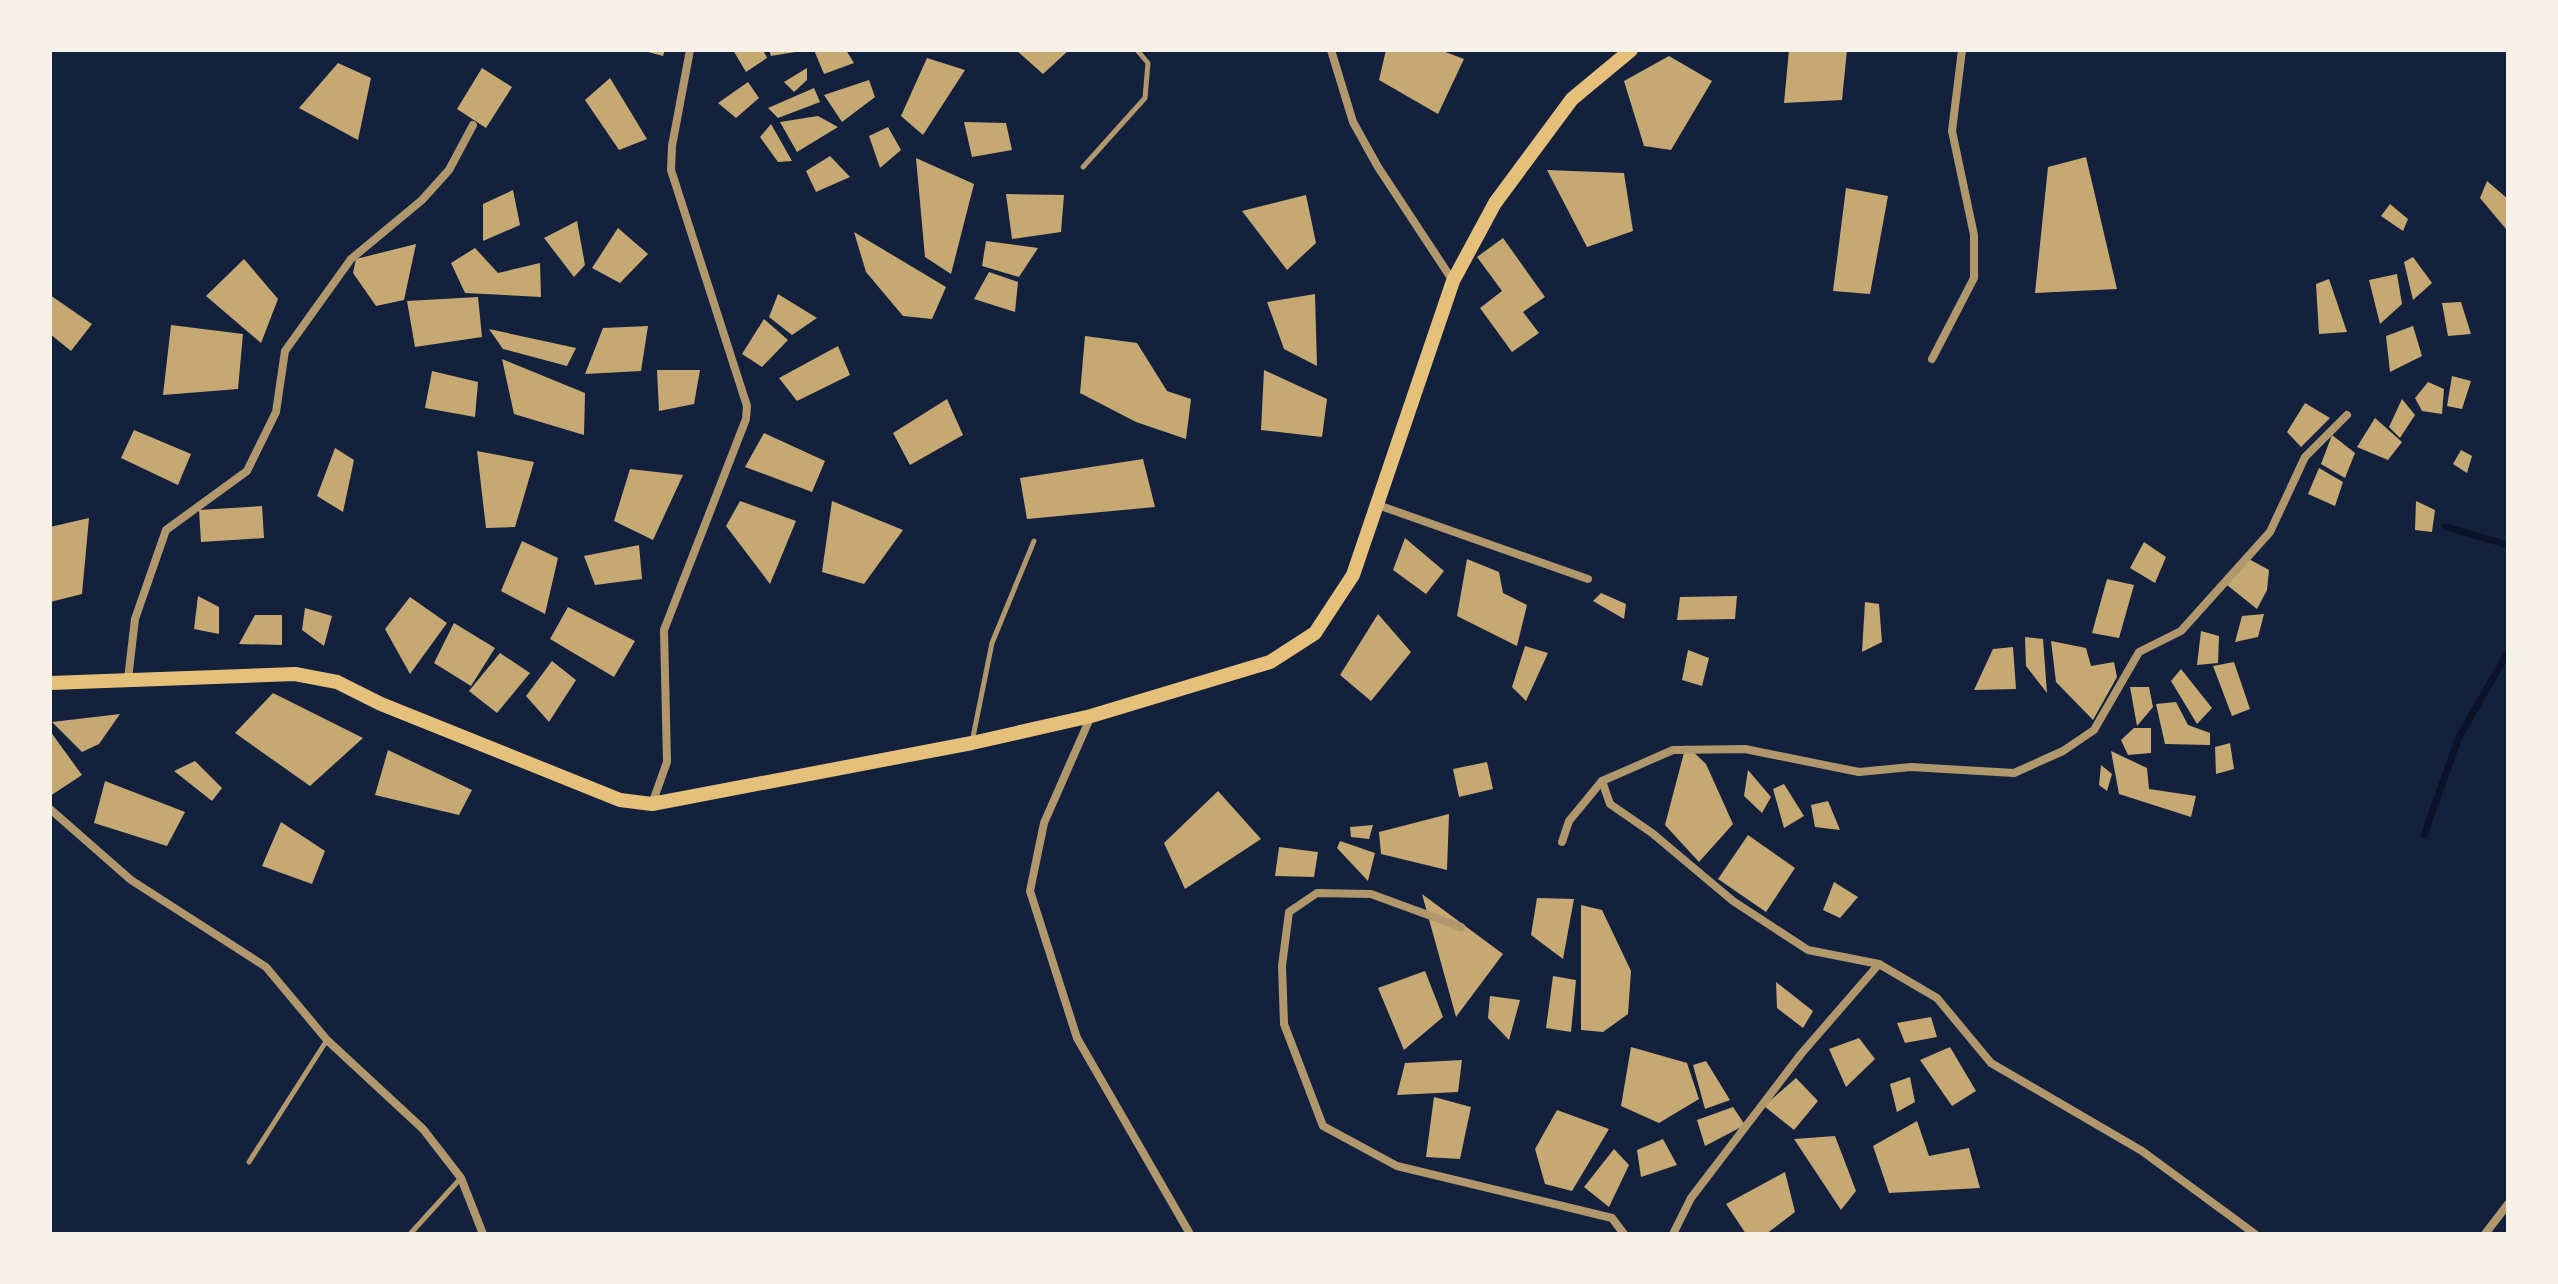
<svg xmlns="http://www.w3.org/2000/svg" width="2558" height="1284" font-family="Barlow,sans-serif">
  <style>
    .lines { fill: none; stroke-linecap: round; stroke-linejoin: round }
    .stream { stroke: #0b132b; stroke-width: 7 }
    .building { fill: #c6a872 }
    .service { stroke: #b1986c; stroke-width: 5 }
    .minor { stroke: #b1986c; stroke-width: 8 }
    .secondary { stroke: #e5c07b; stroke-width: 14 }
  </style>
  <rect width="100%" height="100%" fill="#14213d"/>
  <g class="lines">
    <g class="stream">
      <path d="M2446,527L2508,545"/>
      <path d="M2424,835L2459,737L2508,652"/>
    </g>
  </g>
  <g class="building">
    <path d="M641,50H665L663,56Z"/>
    <path d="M733,50H763L767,58L746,72Z"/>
    <path d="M769,50H795V52L771,56Z"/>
    <path d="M814,50H846L854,63L824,74Z"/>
    <path d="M1016,50H1069L1043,74Z"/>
    <path d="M1386,50H1440L1464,59L1438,114L1379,80Z"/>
    <path d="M1789,50H1847L1842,100L1784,103Z"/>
    <path d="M1669,56L1712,81L1671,150L1644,146L1624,81Z"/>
    <path d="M927,58L965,70L923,135L901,116Z"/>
    <path d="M338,63L371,78L358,140L299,108Z"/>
    <path d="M482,68L512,87L486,128L457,109Z"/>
    <path d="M807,68V80L794,92L784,82Z"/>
    <path d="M610,78L647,139L619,150L585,100Z"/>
    <path d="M869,80L875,97L842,122L824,95Z"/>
    <path d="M748,82L759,98L736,118L718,103Z"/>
    <path d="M814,88L820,102L778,118L768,108Z"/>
    <path d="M818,116L838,127L797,152L780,122Z"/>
    <path d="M964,122L1006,123L1012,150L972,157Z"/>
    <path d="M771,124L792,161L778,162L760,137Z"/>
    <path d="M888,127L901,150L880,168L869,136Z"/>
    <path d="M830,156L850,177L816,192L806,171Z"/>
    <path d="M2086,157L2117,289L2035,293L2048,167Z"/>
    <path d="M916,158L974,184L951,274L925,257Z"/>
    <path d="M1547,170L1624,173L1633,231L1587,247Z"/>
    <path d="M2487,181L2508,199L2506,229L2480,198Z"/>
    <path d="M1846,188L1888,196L1870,294L1833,291Z"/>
    <path d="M513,190L520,225L483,241V204Z"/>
    <path d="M1006,194L1064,195L1061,232L1012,239Z"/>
    <path d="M1306,195L1316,243L1287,270L1242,211Z"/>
    <path d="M2390,204L2408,219L2403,231L2381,216Z"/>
    <path d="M577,221L585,265L574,277L544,238Z"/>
    <path d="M618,228L648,254L620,283L592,268Z"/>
    <path d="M854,232L946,287L932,319L903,316L866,272Z"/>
    <path d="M1503,238L1545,297L1523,312L1539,333L1512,352L1480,308L1502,291L1477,257Z"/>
    <path d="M986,241L1038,248L1019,277L982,266Z"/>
    <path d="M416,244L404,300L376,306L353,273L356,259Z"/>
    <path d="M475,248L498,273L540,263L541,297L465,293L451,263Z"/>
    <path d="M2413,257L2432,283L2413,300L2404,262Z"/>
    <path d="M244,259L278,299L261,343L206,296Z"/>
    <path d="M989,272L1018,282L1015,312L974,299Z"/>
    <path d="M2397,274L2402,304L2380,324L2369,280Z"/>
    <path d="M2329,279L2347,332L2319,334L2316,284Z"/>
    <path d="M778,294L817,318L792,335L769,317Z"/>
    <path d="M1315,294L1317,366L1284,349L1267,302Z"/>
    <path d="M50,295L92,324L71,351L50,334Z"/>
    <path d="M478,297L482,337L415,347L407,301Z"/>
    <path d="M2461,302L2471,334L2448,336L2442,303Z"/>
    <path d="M764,319L788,340L762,367L742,354Z"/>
    <path d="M171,325L243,334L238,389L163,395Z"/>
    <path d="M648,326L641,371L585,374L603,328Z"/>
    <path d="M2413,326L2422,356L2390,372L2386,336Z"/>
    <path d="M489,329L576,348L567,366L503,349Z"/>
    <path d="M1085,336L1137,343L1167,391L1191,399L1186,439L1136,422L1080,393Z"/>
    <path d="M838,346L850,375L797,401L779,378Z"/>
    <path d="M502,359L585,393L584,435L514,414Z"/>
    <path d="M657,370H700L694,404L659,411Z"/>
    <path d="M1264,370L1327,399L1322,437L1261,430Z"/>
    <path d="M432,371L478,382L475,417L425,408Z"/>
    <path d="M2452,376L2471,381L2462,409L2447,406Z"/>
    <path d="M2428,382L2444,389L2442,414L2422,411L2415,398Z"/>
    <path d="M947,399L963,435L910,465L893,433Z"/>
    <path d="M2402,399L2415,415L2400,438L2389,427Z"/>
    <path d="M2305,403L2330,418L2301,447L2287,432Z"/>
    <path d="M2375,418L2402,442L2388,460L2357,447Z"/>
    <path d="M134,430L191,454L178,485L121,458Z"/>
    <path d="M764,433L825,461L812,492L745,467Z"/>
    <path d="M2332,435L2355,453L2345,478L2321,464Z"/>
    <path d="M335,448L354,460L343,512L317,496Z"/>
    <path d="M2461,450L2472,456L2467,473L2453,464Z"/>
    <path d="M477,451L534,462L515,527L486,528Z"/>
    <path d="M1143,459L1155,507L1027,519L1020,478Z"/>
    <path d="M2319,468L2343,482L2335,506L2308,494Z"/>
    <path d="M630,469L683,475L653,540L614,521Z"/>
    <path d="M740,501L796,521L770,584L726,526Z"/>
    <path d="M832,501L903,530L864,584L822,572Z"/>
    <path d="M2416,501L2435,510L2432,532L2415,530Z"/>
    <path d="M262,506L264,538L201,542L199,510Z"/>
    <path d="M89,518L82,594L50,602V527Z"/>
    <path d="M1405,538L1444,571L1426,594L1393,570Z"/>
    <path d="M522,541L558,558L545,614L501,591Z"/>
    <path d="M2144,542L2166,557L2155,583L2130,568Z"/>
    <path d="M639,545L642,579L595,585L584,556Z"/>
    <path d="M2247,558L2269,570L2267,590L2257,609L2227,585Z"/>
    <path d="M1467,559L1499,572L1503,593L1527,605L1517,646L1457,616Z"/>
    <path d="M2107,579L2134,585L2119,638L2092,633Z"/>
    <path d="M1601,593L1626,604L1624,619L1593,601Z"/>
    <path d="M198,596L219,607V634L194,629Z"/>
    <path d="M1737,596L1735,619L1677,620L1680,597Z"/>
    <path d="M410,597L447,623L410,674L385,629Z"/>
    <path d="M1865,602L1879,604L1882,642L1862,652Z"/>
    <path d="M568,607L635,641L614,677L550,639Z"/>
    <path d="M305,608L332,616L324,646L302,630Z"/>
    <path d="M1378,614L1411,652L1371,701L1340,675Z"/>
    <path d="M2264,614L2258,637L2235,642L2242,616Z"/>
    <path d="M255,615H282V645L239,644Z"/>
    <path d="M454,623L495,648L471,686L434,663Z"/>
    <path d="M2201,631L2219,636L2218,663L2197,665Z"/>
    <path d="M2025,637L2043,639L2047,693L2026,666Z"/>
    <path d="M2051,641L2086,648L2091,666L2114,662L2117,677L2093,720L2056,682Z"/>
    <path d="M1525,646L1548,653L1526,701L1512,687Z"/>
    <path d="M2013,647L2016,689L1974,690L1993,649Z"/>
    <path d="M1688,650L1709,658L1702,686L1682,680Z"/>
    <path d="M500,653L530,673L497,713L469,691Z"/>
    <path d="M552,661L576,680L549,722L526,696Z"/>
    <path d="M2234,662L2250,709L2232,716L2213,666Z"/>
    <path d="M2181,669L2212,708L2197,724L2171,681Z"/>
    <path d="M2130,687H2149L2153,707L2137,726Z"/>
    <path d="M273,693L363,738L310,786L235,733Z"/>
    <path d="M2176,702L2188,725L2210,733V745L2165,744L2156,704Z"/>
    <path d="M120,714L99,744L82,752L52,722Z"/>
    <path d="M2134,728H2151V753L2128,755L2121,740Z"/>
    <path d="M50,731L82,775L50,796Z"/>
    <path d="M2230,743L2234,769L2216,774L2215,747Z"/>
    <path d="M1686,745L1706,764L1733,824L1699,862L1665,825Z"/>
    <path d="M388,750L472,790L459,815L375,795Z"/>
    <path d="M2111,751L2147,768L2149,789L2196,796L2191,817L2119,794Z"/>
    <path d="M195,761L222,788L212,801L174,771Z"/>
    <path d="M1487,762L1493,789L1459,797L1453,769Z"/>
    <path d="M2101,765L2112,774L2107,791L2099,785Z"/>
    <path d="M1748,770L1771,797L1762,813L1744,796Z"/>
    <path d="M105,781L185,812L167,846L94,823Z"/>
    <path d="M1784,784L1804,816L1784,828L1773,789Z"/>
    <path d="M1218,791L1261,839L1185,889L1164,843Z"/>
    <path d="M1828,801L1840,830L1815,827L1811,805Z"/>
    <path d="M1449,814L1447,870L1381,854L1379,832Z"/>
    <path d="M281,822L325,851L312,884L262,866Z"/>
    <path d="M1373,825L1369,839L1351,837L1350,827Z"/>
    <path d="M1748,835L1795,868L1766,912L1718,879Z"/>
    <path d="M1340,841L1375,853L1368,881L1337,848Z"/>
    <path d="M1279,847L1318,852L1314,877L1275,876Z"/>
    <path d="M1834,882L1858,897L1840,918L1823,910Z"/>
    <path d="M1422,894L1503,954L1456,1017Z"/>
    <path d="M1537,898L1574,899L1563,959L1531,935Z"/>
    <path d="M1581,905L1602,910L1631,971L1628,1014L1603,1032L1581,1030Z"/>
    <path d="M1425,971L1443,1017L1404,1050L1378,988Z"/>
    <path d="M1553,976L1576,980L1571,1032L1546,1028Z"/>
    <path d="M1776,982L1813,1011L1803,1028L1777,1008Z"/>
    <path d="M1490,996L1520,1000L1509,1040L1488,1018Z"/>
    <path d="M1931,1017L1937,1037L1905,1043L1897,1023Z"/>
    <path d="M1859,1038L1875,1059L1846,1087L1829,1049Z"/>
    <path d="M1631,1047L1687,1063L1699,1099L1659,1123L1621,1106Z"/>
    <path d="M1950,1047L1976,1091L1952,1106L1920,1060Z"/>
    <path d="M1462,1060L1458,1092L1397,1095L1405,1063Z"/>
    <path d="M1706,1061L1730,1100L1705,1109L1693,1065Z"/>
    <path d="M1910,1077L1915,1102L1897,1112L1890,1084Z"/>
    <path d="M1796,1078L1818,1101L1794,1130L1764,1106Z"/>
    <path d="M1434,1097L1471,1107L1460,1159L1426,1157Z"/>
    <path d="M1733,1107L1745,1125L1705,1146L1697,1120Z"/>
    <path d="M1557,1110L1609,1129L1572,1191L1545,1184L1535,1149Z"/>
    <path d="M1917,1121L1929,1156L1969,1148L1980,1188L1889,1193L1873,1146Z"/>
    <path d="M1835,1136L1856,1191L1841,1210L1794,1139Z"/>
    <path d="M1663,1139L1677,1165L1641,1177L1637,1150Z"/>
    <path d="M1614,1149L1629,1165L1609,1207L1584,1187Z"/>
    <path d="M1785,1172L1795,1212L1766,1234H1746L1726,1204Z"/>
  </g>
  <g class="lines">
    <g class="service">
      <path d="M1083,167L1145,98L1148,63L1137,50"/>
      <path d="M972,742L992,643L1034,541"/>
      <path d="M249,1162L327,1040"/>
      <path d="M410,1234L460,1179"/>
    </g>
    <g class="minor">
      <path d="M1331,50L1353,122L1378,167L1453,281"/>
      <path d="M1932,359L1974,278V235L1952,131L1962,50"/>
      <path d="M1375,504L1588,579"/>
      <path d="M128,679L135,619L166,530L247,471L276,412L285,351L351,259L422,200L449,170L473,125"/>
      <path d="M1091,716L1044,823L1030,891L1077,1038L1190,1234"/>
      <path d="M1602,781L1610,804L1652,833L1733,901L1808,950L1879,964"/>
      <path d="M652,804L667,762L664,630L746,419L747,406L671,170L672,146L690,50"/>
      <path d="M50,809L131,880L266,967L327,1040L423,1129L461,1178L483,1234"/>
      <path d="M1562,842L1569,821L1602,781L1673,750L1745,749L1859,772L1911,767L2014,773L2063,751L2094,730L2139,652L2181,631L2270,532L2305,457L2347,415"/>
      <path d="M1461,927L1371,894L1317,893L1289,912L1282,966L1284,1024L1323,1126L1397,1166L1612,1218L1624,1234"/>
      <path d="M1673,1234L1691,1198L1801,1054L1879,964L1937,998L1991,1063L2142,1151L2255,1234"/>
      <path d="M2485,1234L2508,1204"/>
    </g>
    <path class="secondary" d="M50,683L295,674L337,682L381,704L620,800L652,804L972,743L1091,716L1270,662L1315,633L1353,575L1453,281L1495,203L1572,99L1631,50"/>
  </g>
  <rect width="2558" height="1284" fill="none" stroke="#f6f1e7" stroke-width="104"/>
</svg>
